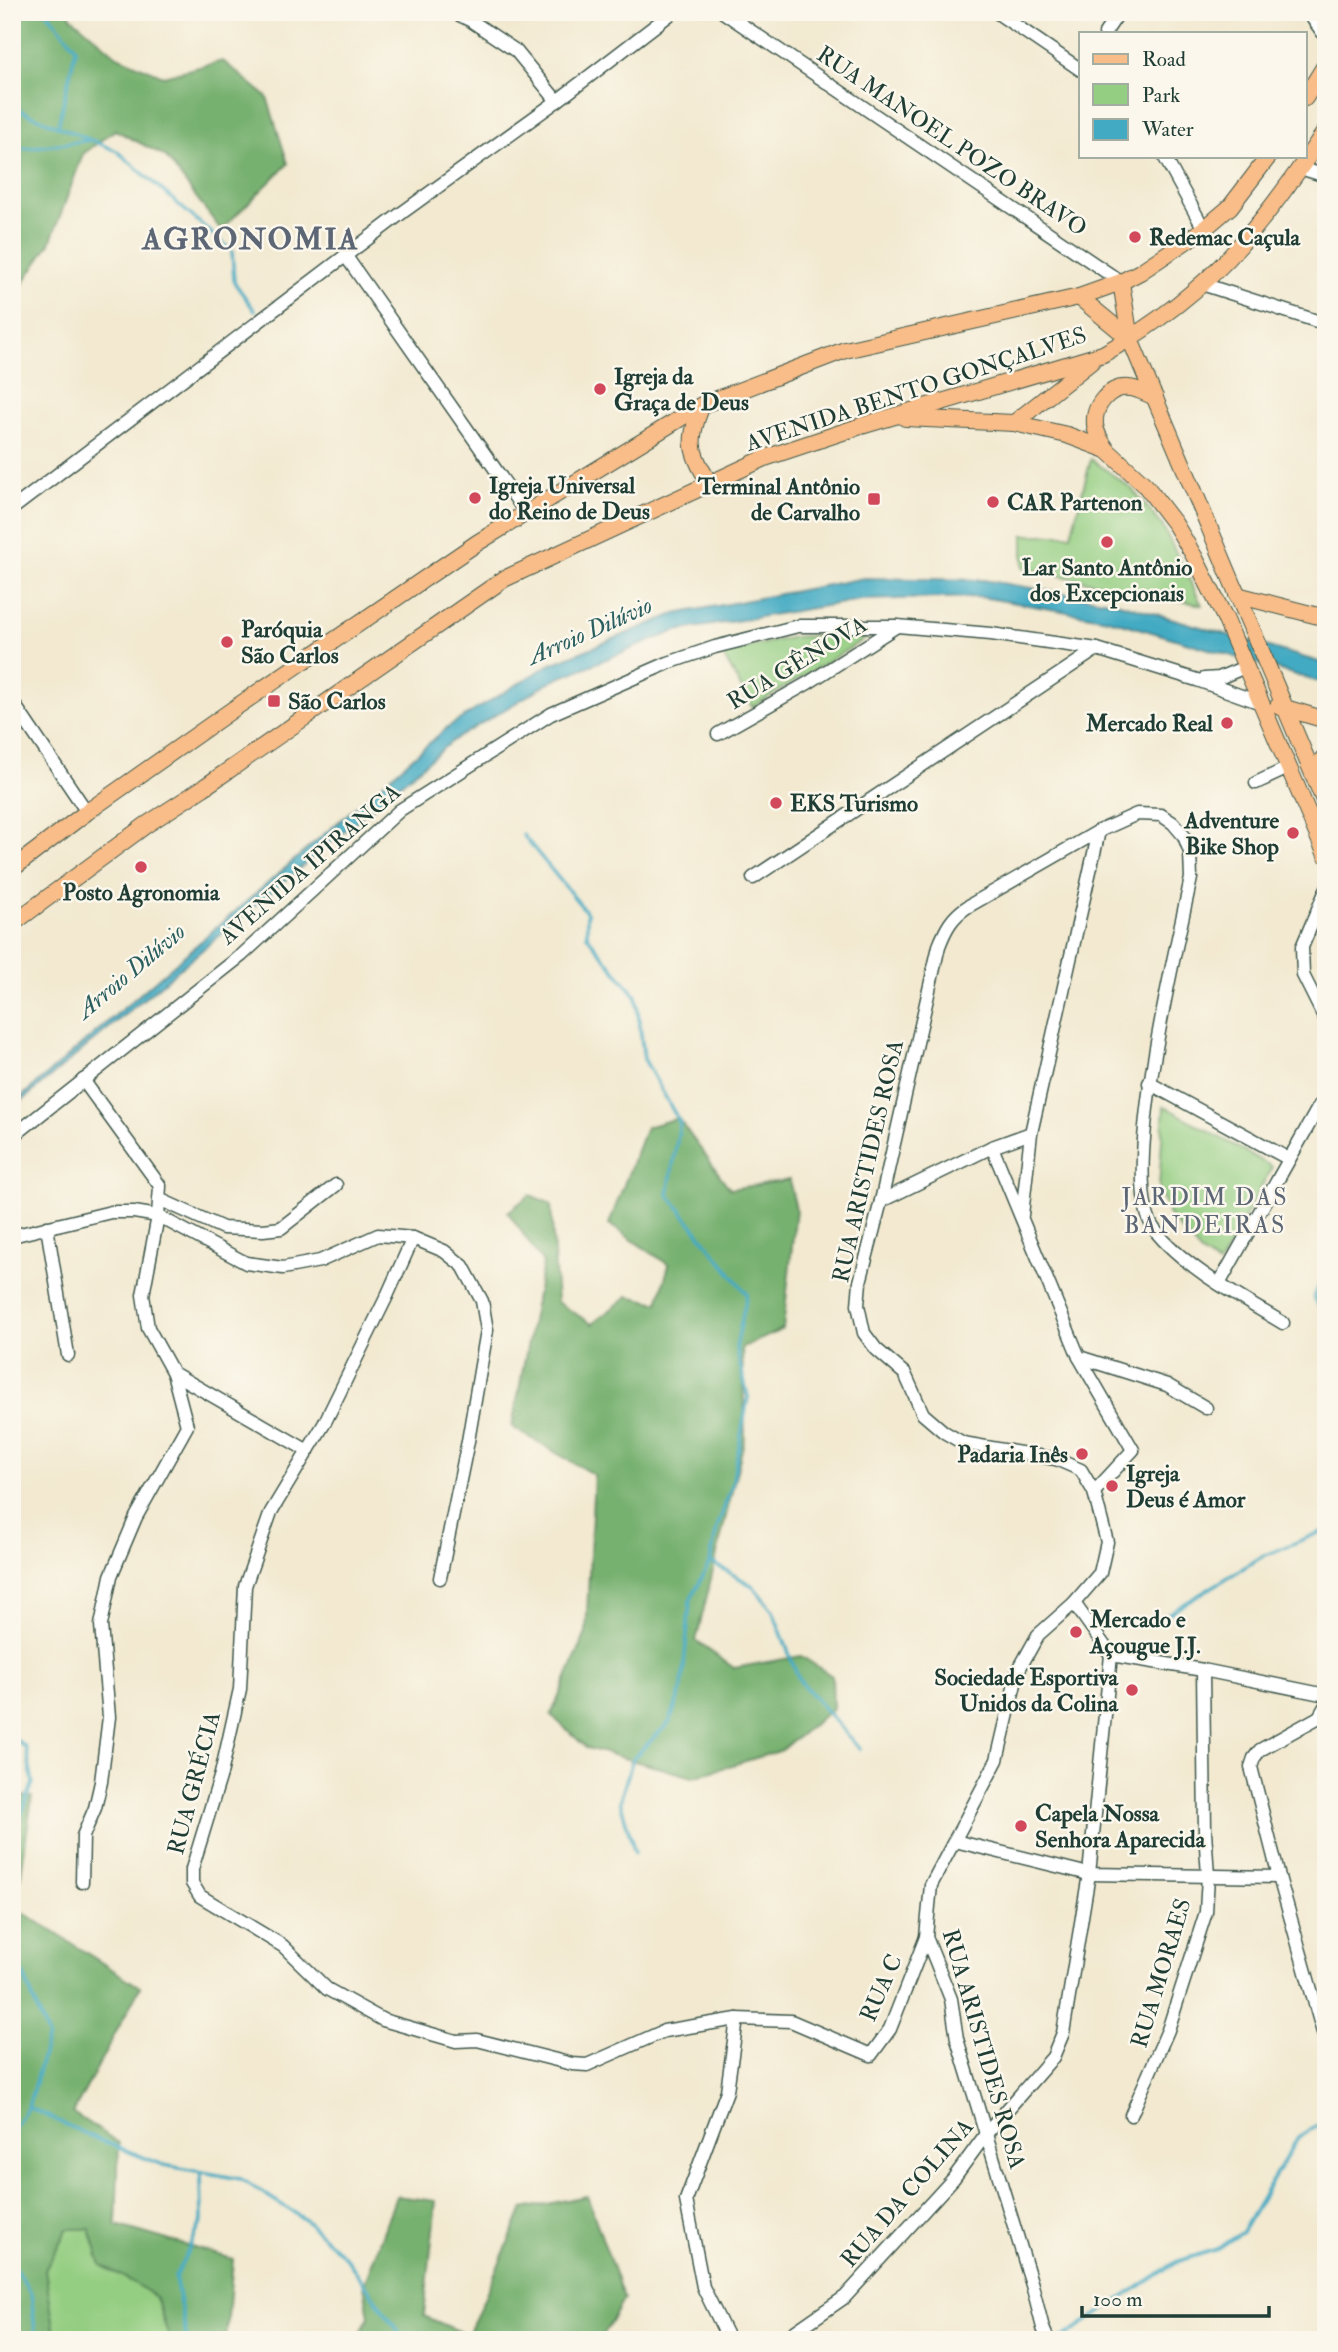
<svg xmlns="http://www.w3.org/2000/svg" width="1338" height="2352" font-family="'IM FELL Double Pica',serif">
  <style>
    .green { fill: #94ce82; stroke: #5a865b; stroke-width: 2 }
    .forest { fill: #77b170; stroke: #4b7752; stroke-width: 2 }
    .water { fill: #43aac3; stroke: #31747c; stroke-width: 2 }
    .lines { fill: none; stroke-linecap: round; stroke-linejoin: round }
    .stream { stroke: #43aac3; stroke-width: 3.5 }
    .minor-casing { stroke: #3f574b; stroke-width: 15 }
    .major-casing { stroke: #3f574b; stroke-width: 18 }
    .minor { stroke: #fff; stroke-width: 12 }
    .major { stroke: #f8bd88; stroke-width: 16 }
    .poi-dot { fill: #d1495b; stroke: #fbf7ec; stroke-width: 2.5 }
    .labels { text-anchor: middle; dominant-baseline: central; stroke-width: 5; stroke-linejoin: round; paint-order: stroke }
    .street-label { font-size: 23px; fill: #1f3d34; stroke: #fbf7ec }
    .poi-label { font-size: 23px; font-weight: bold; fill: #1f3d34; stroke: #fbf7ec; text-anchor: start }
    .water-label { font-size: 24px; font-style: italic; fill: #2a5e5f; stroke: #fbf7ec }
    .neighbourhood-label { font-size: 24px; letter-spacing: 2px; fill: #5c6675; stroke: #fbf7ec }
    .district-label { font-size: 30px; font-weight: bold; letter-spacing: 2px; fill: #5c6675; stroke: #fbf7ec }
  </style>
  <rect width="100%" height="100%" fill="#fbf7ec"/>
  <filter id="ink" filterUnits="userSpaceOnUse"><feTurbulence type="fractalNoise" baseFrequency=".0143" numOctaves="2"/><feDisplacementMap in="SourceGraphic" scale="14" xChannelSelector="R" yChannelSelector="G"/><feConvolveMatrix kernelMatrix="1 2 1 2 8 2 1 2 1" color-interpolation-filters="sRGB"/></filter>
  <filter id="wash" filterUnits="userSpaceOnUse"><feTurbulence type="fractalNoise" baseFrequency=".00686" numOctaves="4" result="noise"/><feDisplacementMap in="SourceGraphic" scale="28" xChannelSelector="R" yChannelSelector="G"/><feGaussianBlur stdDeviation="1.57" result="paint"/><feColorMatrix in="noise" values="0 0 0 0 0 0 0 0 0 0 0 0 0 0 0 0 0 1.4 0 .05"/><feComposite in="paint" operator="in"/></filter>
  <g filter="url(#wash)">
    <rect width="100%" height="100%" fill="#f2e9d0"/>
    <g class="green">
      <path d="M1091,459L1132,489L1162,525L1202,605L1023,568V535H1071Z"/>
      <path d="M875,633L752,707L722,653L794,637Z"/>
      <path d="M1164,1106L1272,1167L1219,1265L1200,1252L1169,1215L1159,1188Z"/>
      <path d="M67,2229H90L101,2265L133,2282L156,2298L170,2340H56L45,2270Z"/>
    </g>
    <g class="forest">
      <path d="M12,12H69L71,17L117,56L163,76L223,61L267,97L288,164L221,230L165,156L115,130L83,154L50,243L12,300Z"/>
      <path d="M678,1118L730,1189L789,1180L796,1209L783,1329L742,1348L745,1437L696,1641L734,1668L801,1656L832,1676L833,1708L782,1750L693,1777L587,1748L551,1715L586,1633L594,1475L512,1427L543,1263L508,1212L530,1195L551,1204L557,1302L592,1324L628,1296L658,1303L669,1265L609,1224L646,1127Z"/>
      <path d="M12,1795L32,1797L16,1908L140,1987L73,2113L119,2143L116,2225L233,2259L226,2340H170L156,2298L133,2282L101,2265L90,2229H67L45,2270L56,2340H12Z"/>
      <path d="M396,2196L436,2201L424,2316L468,2335L523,2209L587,2196L624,2299L601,2340H357L369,2317L364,2285Z"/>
    </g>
    <path class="water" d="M864,578L983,580L1116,602L1326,664V684L1108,619L981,597L861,600L676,631L554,680L452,741L12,1109V1105L449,726L549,665L675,614Z"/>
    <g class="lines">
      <g class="stream">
        <path d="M47,12L76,48L58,126"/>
        <path d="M12,107L117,151L232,251L234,282L255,311"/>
        <path d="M12,150L90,140"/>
        <path d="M523,835L587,913V936L636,996L644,1059L680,1123L668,1194L747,1294L736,1348L748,1397L732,1485L717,1528L710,1562L690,1601L682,1687L670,1722L633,1758L620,1801L635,1853"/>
        <path d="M1325,1273L1314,1297L1326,1319"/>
        <path d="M12,1500V1508"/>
        <path d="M711,1562L753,1586L773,1611L799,1680L860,1749"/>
        <path d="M1158,1620L1263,1556L1326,1530"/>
        <path d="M12,1737L26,1748L33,1783L12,1839"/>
        <path d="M12,1945L48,2037L28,2107L12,2132"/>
        <path d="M28,2107L97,2139L163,2165L241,2179L304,2219L346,2258L405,2340"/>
        <path d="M12,2264L31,2294L36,2340"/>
        <path d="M187,2340L175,2277L202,2221L201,2172"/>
        <path d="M1059,2340L1176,2262L1217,2249L1242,2232L1298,2137L1326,2120"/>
      </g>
    </g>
  </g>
  <g filter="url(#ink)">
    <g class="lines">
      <defs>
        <g id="minor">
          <path d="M453,12L470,20L516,51L557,101"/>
          <path d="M723,12L1121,282"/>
          <path d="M996,12L1081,70"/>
          <path d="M1308,12L1326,37"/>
          <path d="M1105,33L1119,12"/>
          <path d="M1164,156L1204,229"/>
          <path d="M1300,168L1326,176"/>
          <path d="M345,255L526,513"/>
          <path d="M1202,284L1326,324"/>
          <path d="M12,509L403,212L557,101L673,12"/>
          <path d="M1204,679L1219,678L1245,667"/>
          <path d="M12,701L87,812"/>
          <path d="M718,734L808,683L897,626"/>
          <path d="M1256,783L1288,768"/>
          <path d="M753,878L1097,649"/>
          <path d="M1326,890L1302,947L1303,975L1326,1021"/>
          <path d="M1149,1083L1289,1159"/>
          <path d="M12,1137L242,955L400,810L551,714L668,663L715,647L798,626H897L991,634L1097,649L1197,680L1261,703"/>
          <path d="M992,1147L1079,1357L1133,1450L1094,1492"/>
          <path d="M159,1199L223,1228L263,1230L281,1228L336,1185"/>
          <path d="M881,1201L992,1147L1031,1133"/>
          <path d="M1022,1215L1031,1133L1099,831"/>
          <path d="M47,1227L68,1355"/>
          <path d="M12,1236L111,1212H134L158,1216L246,1263L283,1268L320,1261L378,1235L413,1238L444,1251L463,1266L482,1301L487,1330L468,1441L440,1578"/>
          <path d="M413,1238L387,1296L324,1424L271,1512L245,1586L240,1689L221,1774L192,1869V1883L200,1896L283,1946L327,1989L383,2020L456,2041L477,2040L572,2064L587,2065L664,2031L737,2019L791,2021L871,2055L890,2029L926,1937"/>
          <path d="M1219,1284L1326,1094"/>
          <path d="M1079,1357L1167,1385L1206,1408"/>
          <path d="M173,1373L308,1451"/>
          <path d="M1074,1603L1111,1655"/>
          <path d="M1111,1655L1203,1670L1326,1695"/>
          <path d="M955,1841L1089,1874L1279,1877"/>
          <path d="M82,1882L83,1836L95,1808L101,1782L109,1717L101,1625L111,1576L136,1517L187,1426L173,1373L148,1328L143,1295L158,1216L160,1186L83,1080"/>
          <path d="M1324,2036L1279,1877L1251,1767L1254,1758L1260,1750L1319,1717L1326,1705"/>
          <path d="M1131,2115L1168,2030L1206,1912L1208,1876L1205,1831L1203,1670"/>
          <path d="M729,2340L703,2287L686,2200L727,2091L737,2019"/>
          <path d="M783,2340L845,2297L953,2179L986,2134L1053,2057L1063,2033L1089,1874L1111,1655"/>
          <path d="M1048,2340L1043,2328L1032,2285L957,2039L951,1999L926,1937L931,1885L997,1760L1018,1671L1038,1635L1074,1603L1100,1573L1107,1542L1094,1492L1081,1470L1056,1459L963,1443L944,1432L923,1414L905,1374L876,1349L864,1333L858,1305L860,1282L881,1201L939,946C946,928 952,917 967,907L1099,831L1137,814L1161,815L1173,823L1184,836L1190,852L1191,878C1178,942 1118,1179 1154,1229C1182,1266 1243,1299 1283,1323"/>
        </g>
        <g id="major">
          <path d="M1305,98L1326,64"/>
          <path d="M1121,282L1130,339L1326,805"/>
          <path d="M1079,297L1130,339"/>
          <path d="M702,405C688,439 689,451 709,482"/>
          <path d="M905,418L1014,423L1067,435L1107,450L1145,485L1175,524L1194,556L1225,618L1326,855"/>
          <path d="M1014,423L1092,361"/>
          <path d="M1107,450C1102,442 1096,435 1095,425C1093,406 1109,386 1129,388C1137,388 1147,394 1155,397"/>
          <path d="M1237,595L1326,618"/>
          <path d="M1278,706L1326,720"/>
          <path d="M1318,785L1321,761L1326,755"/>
          <path d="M12,869L87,812L232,710L477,543L702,405L845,350L1079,297L1121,282L1140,272L1204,229L1230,207L1269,156"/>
          <path d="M12,924L146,825L203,788L504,579L765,458L861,426L1103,354C1152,327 1206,286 1242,243C1273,208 1300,169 1326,130"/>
        </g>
      </defs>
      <use href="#minor" class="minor-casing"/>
      <use href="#major" class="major-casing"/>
      <use href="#minor" class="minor"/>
      <use href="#major" class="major"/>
    </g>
  </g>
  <g class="poi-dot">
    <circle cx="1135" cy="237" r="7"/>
    <circle cx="600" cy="389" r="7"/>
    <circle cx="475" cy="498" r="7"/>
    <rect x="867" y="492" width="14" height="14" rx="3.5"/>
    <circle cx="993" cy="502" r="7"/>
    <circle cx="1107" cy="542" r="7"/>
    <circle cx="227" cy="642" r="7"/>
    <rect x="267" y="694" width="14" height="14" rx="3.5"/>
    <circle cx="1227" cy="723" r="7"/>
    <circle cx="776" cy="803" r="7"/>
    <circle cx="1293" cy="833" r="7"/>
    <circle cx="141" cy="867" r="7"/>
    <circle cx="1082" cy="1454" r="7"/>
    <circle cx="1112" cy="1486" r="7"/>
    <circle cx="1076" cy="1632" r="7"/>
    <circle cx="1132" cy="1690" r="7"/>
    <circle cx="1021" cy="1826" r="7"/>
  </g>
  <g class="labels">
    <g class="street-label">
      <text transform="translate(952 141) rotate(34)">RUA MANOEL POZO BRAVO</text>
      <text transform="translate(916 389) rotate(-18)">AVENIDA BENTO GONÇALVES</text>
      <text transform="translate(797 663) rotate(-31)">RUA GÊNOVA</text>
      <text transform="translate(310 864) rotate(-41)">AVENIDA IPIRANGA</text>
      <text transform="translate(868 1161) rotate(-77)">RUA ARISTIDES ROSA</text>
      <text transform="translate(194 1783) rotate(-75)">RUA GRÉCIA</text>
      <text transform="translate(1161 1973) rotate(-73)">RUA MORAES</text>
      <text transform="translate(881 1988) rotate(-66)">RUA C</text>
      <text transform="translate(984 2049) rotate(74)">RUA ARISTIDES ROSA</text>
      <text transform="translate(907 2193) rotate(-49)">RUA DA COLINA</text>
    </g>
    <g class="poi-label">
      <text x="1149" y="237">Redemac Caçula</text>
      <text x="614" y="376">Igreja da<tspan x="614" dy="26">Graça de Deus</tspan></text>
      <text x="489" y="485">Igreja Universal<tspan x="489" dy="26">do Reino de Deus</tspan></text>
      <text x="860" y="486" text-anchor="end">Terminal Antônio<tspan x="860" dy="26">de Carvalho</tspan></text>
      <text x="1007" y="502">CAR Partenon</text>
      <text x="1107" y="567" text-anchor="middle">Lar Santo Antônio<tspan x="1107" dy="26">dos Excepcionais</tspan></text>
      <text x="241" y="629">Paróquia<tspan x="241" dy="26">São Carlos</tspan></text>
      <text x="288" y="701">São Carlos</text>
      <text x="1213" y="723" text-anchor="end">Mercado Real</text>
      <text x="790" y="803">EKS Turismo</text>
      <text x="1279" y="820" text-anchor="end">Adventure<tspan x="1279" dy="26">Bike Shop</tspan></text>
      <text x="141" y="892" text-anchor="middle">Posto Agronomia</text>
      <text x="1068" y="1454" text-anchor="end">Padaria Inês</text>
      <text x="1126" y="1473">Igreja<tspan x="1126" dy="26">Deus é Amor</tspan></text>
      <text x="1090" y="1619">Mercado e<tspan x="1090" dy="26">Açougue J.J.</tspan></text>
      <text x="1118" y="1677" text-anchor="end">Sociedade Esportiva<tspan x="1118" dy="26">Unidos da Colina</tspan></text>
      <text x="1035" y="1813">Capela Nossa<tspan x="1035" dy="26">Senhora Aparecida</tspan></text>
    </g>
    <g class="water-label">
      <text transform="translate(590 631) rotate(-24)">Arroio Dilúvio</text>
      <text transform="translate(131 971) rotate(-40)">Arroio Dilúvio</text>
    </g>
    <g class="neighbourhood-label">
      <text x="1205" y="1197">JARDIM DAS<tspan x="1205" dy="28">BANDEIRAS</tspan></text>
    </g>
    <g class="district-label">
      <text x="251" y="239">AGRONOMIA</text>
    </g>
  </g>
  <rect width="1338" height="2352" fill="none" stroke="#fbf7ec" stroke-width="42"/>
  <rect x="1079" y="32" width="228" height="126" fill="#fbf7ec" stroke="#a3ada2" stroke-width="2"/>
  <rect x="1093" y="54" width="35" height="10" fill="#f8bd88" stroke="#a3ada2" stroke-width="2"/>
  <text x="1142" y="66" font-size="21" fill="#1f3d34">Road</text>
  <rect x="1093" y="84" width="35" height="21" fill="#94ce82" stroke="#a3ada2" stroke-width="2"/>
  <text x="1142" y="102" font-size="21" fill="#1f3d34">Park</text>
  <rect x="1093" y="119" width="35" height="21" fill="#43aac3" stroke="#a3ada2" stroke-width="2"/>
  <text x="1142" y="136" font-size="21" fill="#1f3d34">Water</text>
  <path d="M1082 2306v10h187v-10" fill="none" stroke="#1f3d34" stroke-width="3.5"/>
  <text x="1093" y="2306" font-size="21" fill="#1f3d34" stroke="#fbf7ec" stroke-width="5" paint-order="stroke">100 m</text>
</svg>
